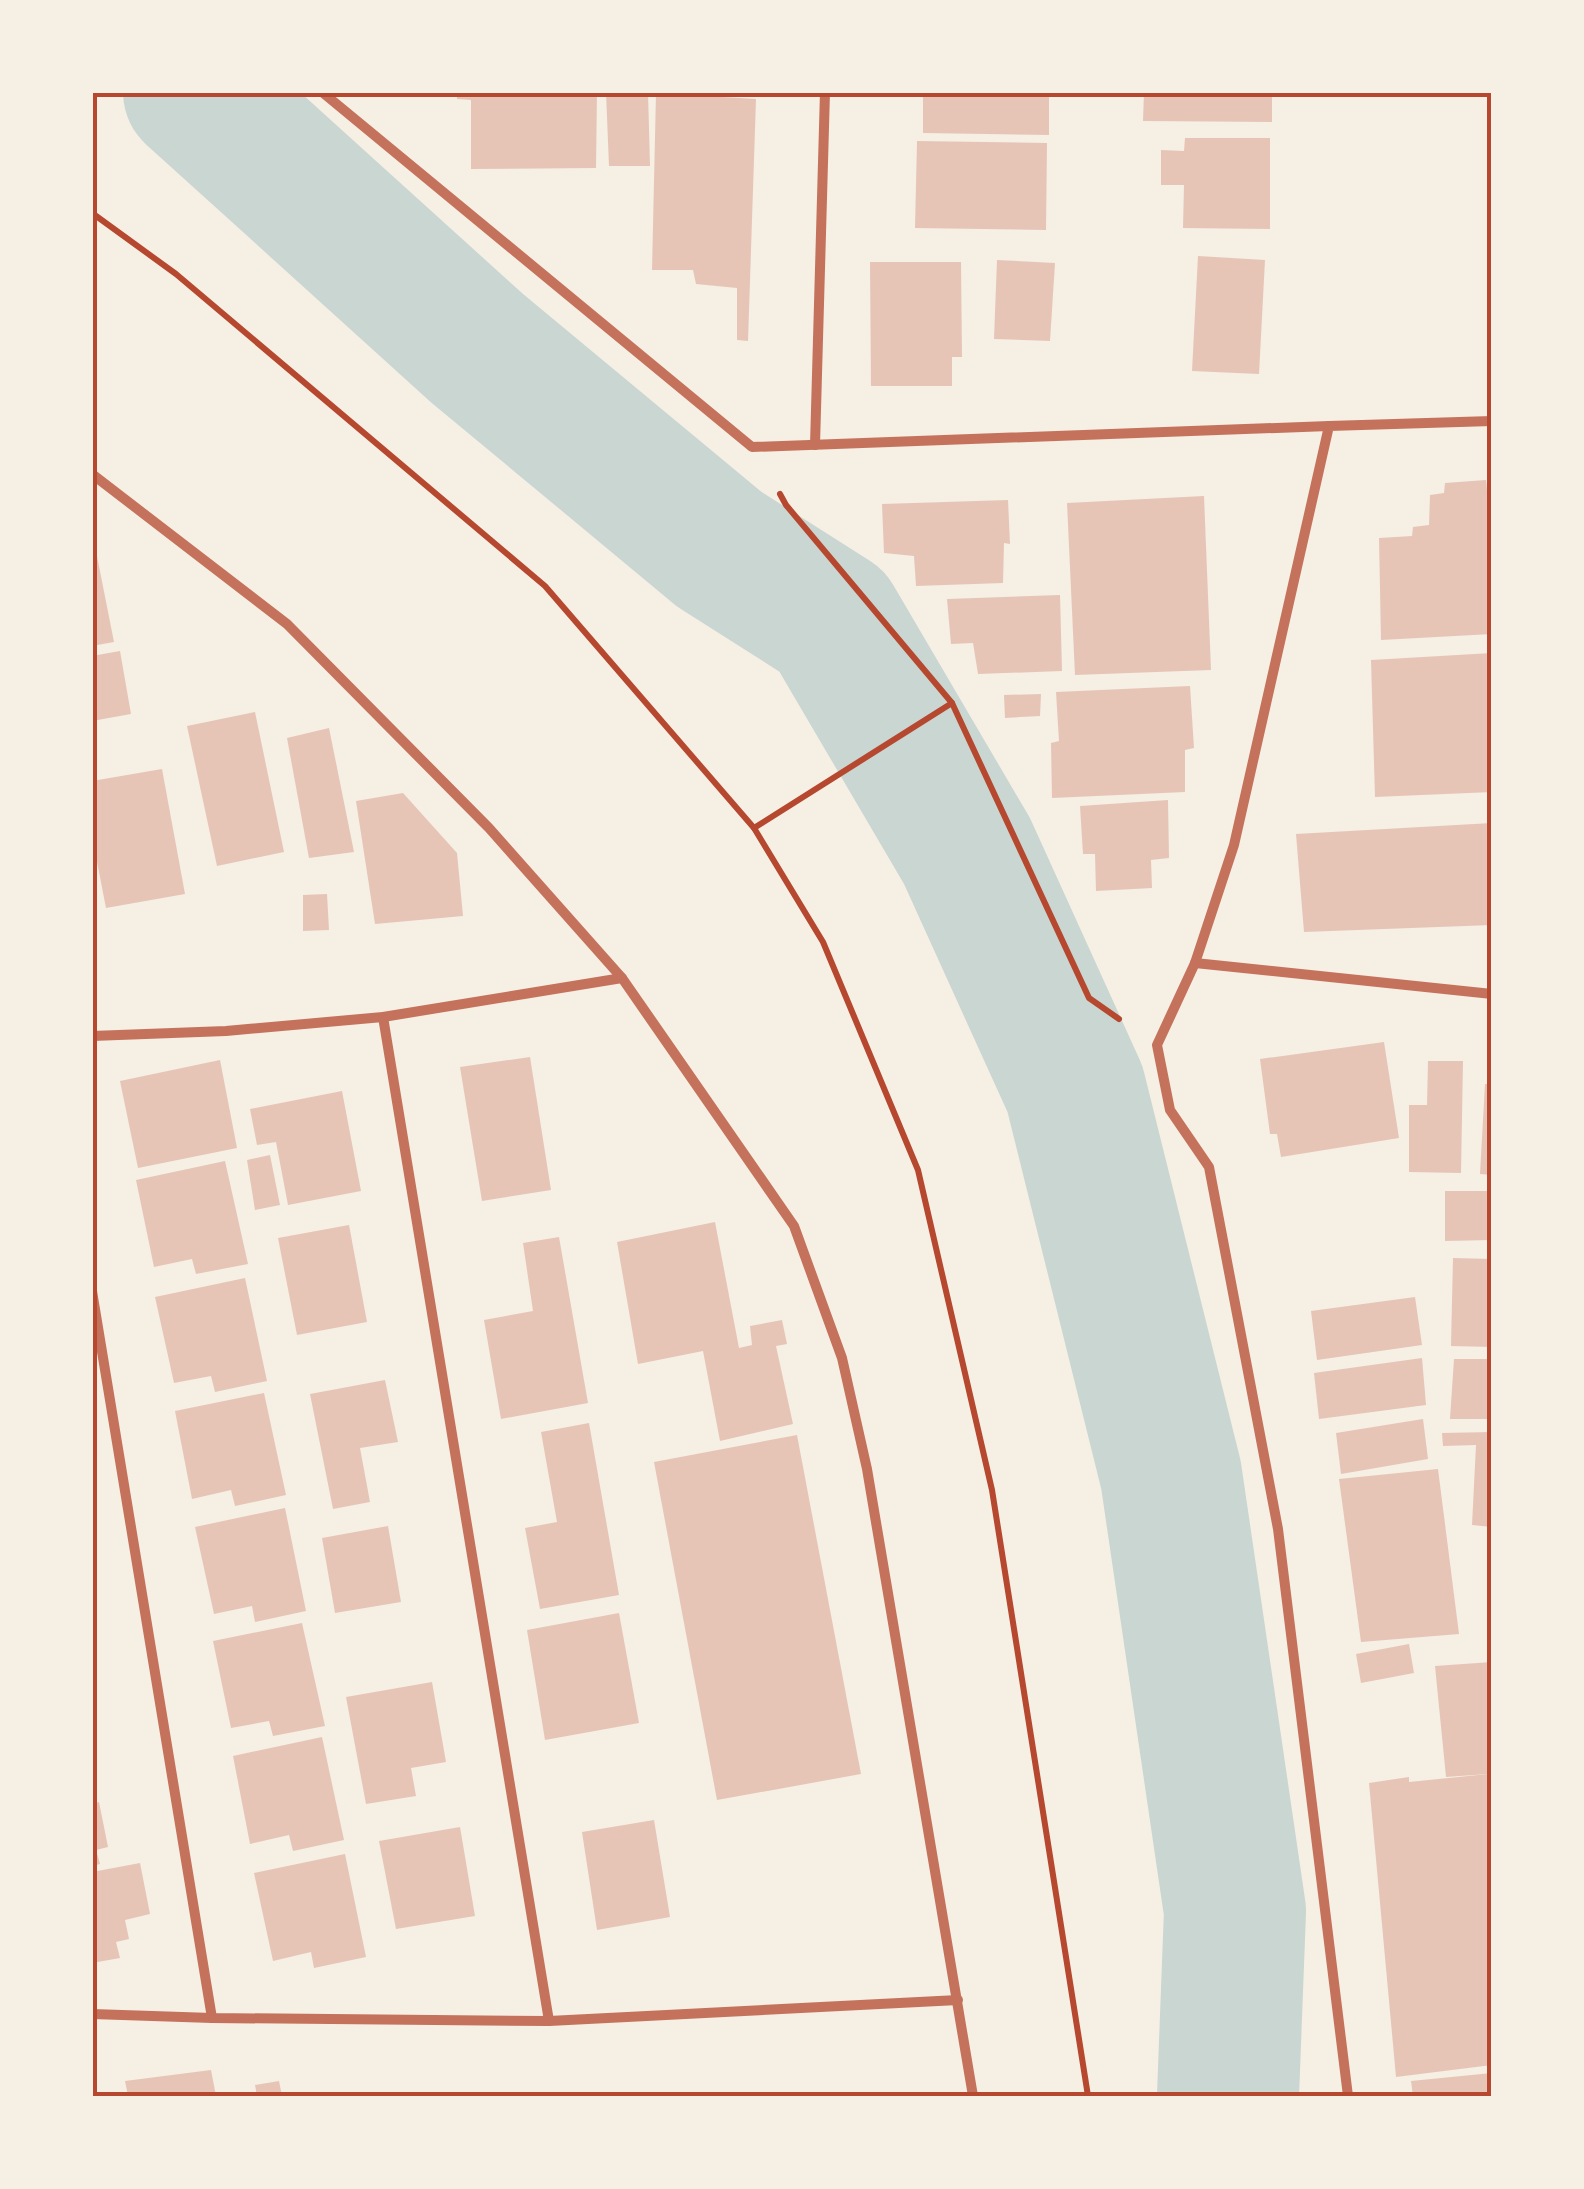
<svg xmlns="http://www.w3.org/2000/svg" width="1584" height="2189" font-family="'Fira Sans Condensed',sans-serif">
  <style>
    .lines { fill: none; stroke-linecap: round; stroke-linejoin: round }
    .river { stroke: #c9d6d2; stroke-width: 142 }
    .building { fill: #e6c5b7 }
    .path { stroke: #b5482f; stroke-width: 6 }
    .minor { stroke: #c5725c; stroke-width: 10 }
    .neatline { fill: none; stroke: #b5482f; stroke-width: 4 }
  </style>
  <rect width="100%" height="100%" fill="#f6efe4"/>
  <g class="lines">
    <path class="river" d="M194,92L478,349L719,549L832,621L967,851L1075,1089L1171,1475L1235,1911L1228,2096"/>
  </g>
  <g class="building">
    <path d="M457,92H597L596,168L471,169V100L457,99Z"/>
    <path d="M606,92H648L650,166H609Z"/>
    <path d="M923,92H1049V135L923,133Z"/>
    <path d="M1144,92H1272V122L1143,121Z"/>
    <path d="M656,93L756,99L748,341L737,340V288L696,284L693,270H652Z"/>
    <path d="M1185,138H1270V229L1183,228L1184,185H1161V150L1184,151Z"/>
    <path d="M917,141L1047,143L1046,230L915,228Z"/>
    <path d="M1198,256L1265,260L1259,374L1192,371Z"/>
    <path d="M997,260L1055,263L1050,341L994,339Z"/>
    <path d="M870,262H961L962,357H952V386H871Z"/>
    <path d="M1486,480L1487,490H1492V634L1381,640L1379,538L1412,536L1413,527L1429,525L1430,495L1444,493L1445,483Z"/>
    <path d="M1204,496L1211,670L1075,675L1067,503Z"/>
    <path d="M1008,500L1010,544L1004,543L1003,583L916,586L914,556L884,553L882,504Z"/>
    <path d="M92,541H94L114,642L92,646Z"/>
    <path d="M1060,595L1062,671L978,674L973,643L951,644L947,599Z"/>
    <path d="M120,651L131,714L92,721V656Z"/>
    <path d="M1492,653V792L1375,797L1371,660Z"/>
    <path d="M1190,686L1194,748L1185,750V792L1052,798L1051,743L1059,741L1056,692Z"/>
    <path d="M1041,694L1040,716L1005,718L1004,695Z"/>
    <path d="M255,712L284,852L217,866L187,726Z"/>
    <path d="M329,728L354,852L309,858L287,738Z"/>
    <path d="M162,769L185,894L106,908L92,836V781Z"/>
    <path d="M403,793L457,853L463,916L375,924L356,801Z"/>
    <path d="M1168,800L1169,858L1151,860L1152,888L1096,891L1095,854H1083L1080,806Z"/>
    <path d="M1492,823V925L1304,932L1296,834Z"/>
    <path d="M327,894L329,930L303,931V895Z"/>
    <path d="M1384,1042L1399,1138L1281,1157L1277,1134H1270L1260,1059Z"/>
    <path d="M530,1057L551,1190L482,1201L460,1067Z"/>
    <path d="M220,1060L237,1148L138,1168L120,1081Z"/>
    <path d="M1428,1061H1463L1461,1173L1409,1172V1105H1427Z"/>
    <path d="M1485,1084H1492V1175L1480,1174Z"/>
    <path d="M342,1091L361,1191L288,1205L276,1142L257,1145L250,1109Z"/>
    <path d="M270,1155L280,1205L255,1210L247,1160Z"/>
    <path d="M225,1161L248,1264L196,1274L192,1259L154,1267L136,1180Z"/>
    <path d="M1445,1191H1492V1240L1445,1241Z"/>
    <path d="M715,1222L739,1348L752,1345L750,1326L782,1320L787,1344L776,1346L793,1424L720,1441L703,1351L638,1364L617,1242Z"/>
    <path d="M349,1225L367,1322L297,1335L278,1238Z"/>
    <path d="M559,1237L588,1403L501,1419L484,1320L533,1311L523,1243Z"/>
    <path d="M1453,1258L1492,1259V1347L1451,1346Z"/>
    <path d="M245,1278L267,1381L215,1392L211,1376L174,1383L155,1297Z"/>
    <path d="M1415,1297L1422,1345L1317,1360L1311,1311Z"/>
    <path d="M1422,1358L1426,1405L1319,1419L1314,1373Z"/>
    <path d="M1454,1359H1492V1419H1450Z"/>
    <path d="M385,1380L398,1442L360,1448L370,1502L333,1509L310,1394Z"/>
    <path d="M264,1393L286,1495L235,1506L231,1490L192,1499L175,1411Z"/>
    <path d="M1423,1419L1428,1459L1341,1474L1336,1433Z"/>
    <path d="M589,1423L619,1595L540,1609L525,1528L557,1522L541,1432Z"/>
    <path d="M1492,1432V1527L1472,1525L1476,1445L1443,1446L1442,1433Z"/>
    <path d="M797,1435L861,1774L717,1800L654,1462Z"/>
    <path d="M1438,1469L1459,1634L1361,1642L1339,1479Z"/>
    <path d="M285,1508L306,1611L255,1622L252,1606L214,1614L195,1527Z"/>
    <path d="M388,1526L401,1602L335,1613L322,1538Z"/>
    <path d="M619,1613L639,1723L545,1740L527,1630Z"/>
    <path d="M302,1623L325,1726L273,1736L269,1721L231,1728L213,1641Z"/>
    <path d="M1409,1644L1414,1673L1361,1683L1356,1654Z"/>
    <path d="M1492,1662V2065L1396,2077L1369,1783L1409,1777V1782L1488,1774L1446,1777L1435,1666Z"/>
    <path d="M432,1682L446,1762L411,1768L416,1796L366,1804L346,1697Z"/>
    <path d="M322,1737L344,1840L293,1851L289,1835L250,1844L233,1756Z"/>
    <path d="M99,1802L108,1847L96,1850L100,1864L92,1866V1804Z"/>
    <path d="M654,1820L670,1917L597,1930L582,1832Z"/>
    <path d="M460,1827L475,1916L396,1929L379,1841Z"/>
    <path d="M345,1854L366,1957L314,1968L311,1952L273,1961L254,1873Z"/>
    <path d="M140,1863L150,1914L125,1920L129,1939L116,1942L120,1958L92,1963V1872Z"/>
    <path d="M211,2070L216,2096H128L125,2081Z"/>
    <path d="M1492,2073V2096H1413L1411,2081Z"/>
    <path d="M279,2081L282,2096H257L255,2085Z"/>
  </g>
  <g class="lines">
    <g class="path">
      <path d="M92,213L176,274L545,586L754,828L823,942L918,1170L992,1490L1088,2096"/>
      <path d="M780,494L786,505L952,703L1089,998L1119,1019"/>
      <path d="M754,828L952,703"/>
    </g>
    <g class="minor">
      <path d="M322,92L752,447L1329,426"/>
      <path d="M815,445L825,92"/>
      <path d="M92,474L287,624L489,828L622,978L794,1226L842,1358L867,1469L973,2096"/>
      <path d="M1195,963L1492,994"/>
      <path d="M383,1017L549,2021"/>
      <path d="M92,1036L226,1031L383,1017L622,978"/>
      <path d="M92,1291L212,2018"/>
      <path d="M92,2014L212,2018L549,2021L958,2000"/>
      <path d="M1348,2096L1278,1529L1209,1167L1170,1110L1157,1045L1195,963L1234,845L1329,426L1492,421"/>
    </g>
  </g>
  <rect width="1584" height="2189" fill="none" stroke="#f6efe4" stroke-width="190"/>
  <rect x="95" y="95" width="1394" height="1999" class="neatline"/>
</svg>
